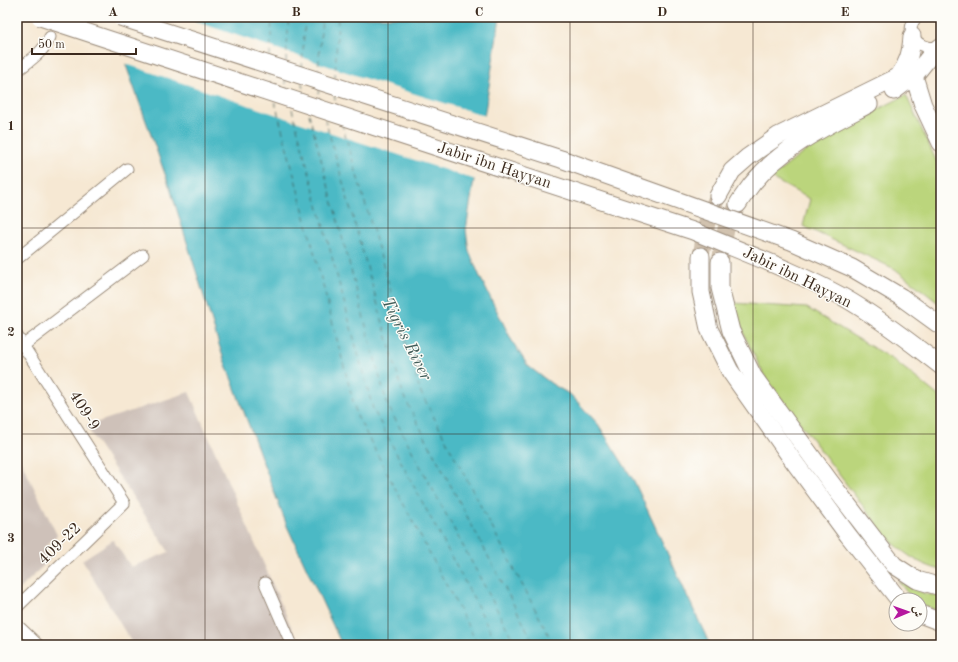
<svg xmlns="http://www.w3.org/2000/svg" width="958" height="662" font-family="'Old Standard TT',Amiri,serif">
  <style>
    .industrial { fill: #cec1b9 }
    .green { fill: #bbd57b; stroke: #7b804c }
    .water { fill: #4bb9c5; stroke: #437272 }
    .pier { fill: #f6e8d3 }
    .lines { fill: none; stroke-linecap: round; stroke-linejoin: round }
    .ferry { stroke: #415c58; stroke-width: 1; stroke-dasharray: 5 4; stroke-linecap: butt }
    .primary-tunnel { stroke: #d1c2af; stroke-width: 17; stroke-dasharray: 17 8; stroke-linecap: butt }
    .street-casing { stroke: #988978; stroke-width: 13 }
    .primary-casing { stroke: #988978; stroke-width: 19 }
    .street { stroke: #fff; stroke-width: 11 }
    .primary { stroke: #fff; stroke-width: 17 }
    .primary-bridge-casing { stroke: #988978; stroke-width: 19; stroke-linecap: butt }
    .primary-bridge { stroke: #fff; stroke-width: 17 }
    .grid { fill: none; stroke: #3b2a1e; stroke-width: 1; stroke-opacity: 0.55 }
    .labels { text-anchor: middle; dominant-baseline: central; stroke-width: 3; stroke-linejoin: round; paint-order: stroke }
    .street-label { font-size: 16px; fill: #3b2a1e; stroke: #fdfcf7 }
    .water-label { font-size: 17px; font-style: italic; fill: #415c58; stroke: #fdfcf7 }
    .neatline { fill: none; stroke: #3b2a1e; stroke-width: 1.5 }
    .grid-label { font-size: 13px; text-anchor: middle; font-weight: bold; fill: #3b2a1e }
  </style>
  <rect width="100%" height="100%" fill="#fdfcf7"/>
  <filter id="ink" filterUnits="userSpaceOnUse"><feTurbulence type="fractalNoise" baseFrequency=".025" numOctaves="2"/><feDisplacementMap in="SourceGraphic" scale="8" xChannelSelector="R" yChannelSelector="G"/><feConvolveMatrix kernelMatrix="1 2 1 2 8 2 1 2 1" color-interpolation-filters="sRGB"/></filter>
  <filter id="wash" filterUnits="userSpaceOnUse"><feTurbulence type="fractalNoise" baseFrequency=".012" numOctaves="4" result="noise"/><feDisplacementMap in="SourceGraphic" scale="16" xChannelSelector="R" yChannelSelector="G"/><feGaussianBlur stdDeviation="0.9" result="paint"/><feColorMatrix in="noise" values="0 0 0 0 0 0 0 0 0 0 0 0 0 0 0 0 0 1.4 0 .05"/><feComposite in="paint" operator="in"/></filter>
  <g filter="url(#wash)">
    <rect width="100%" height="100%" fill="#f6e8d3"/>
    <g class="industrial">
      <path d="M189,392L299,645H133L82,560L113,540L131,567L169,552L86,426Z"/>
      <path d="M17,453L57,535L44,548L50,559L17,592Z"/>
    </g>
    <g class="green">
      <path d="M906,95L941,171V305L895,269L803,226L810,199L771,178L822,138Z"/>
      <path d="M733,303L807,308L895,361L941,398V570C917,564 902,552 885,535L765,377L745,337Z"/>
      <path d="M898,581L926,594L941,596V612L920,604V600H913Z"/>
    </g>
    <path class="water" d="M111,17H500L466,230L469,251L480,277L512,341L528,366L552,384L571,395L598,424L634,481L710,645H342L287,526L222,354L170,188L127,68Z"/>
    <path class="pier" d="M109,17H182L364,78L486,116L476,180L307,125L123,63Z"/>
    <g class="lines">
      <g class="ferry">
        <path d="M270,56L272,17"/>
        <path d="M286,62L289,17"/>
        <path d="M302,68L305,17"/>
        <path d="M269,73L270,84"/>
        <path d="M318,73L322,17"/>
        <path d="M335,78L338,17"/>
        <path d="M285,79L287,90"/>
        <path d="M302,83L304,96"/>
        <path d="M318,88L320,101"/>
        <path d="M334,95L337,106"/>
        <path d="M275,102L357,416L478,645"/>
        <path d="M292,109L373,409L498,645"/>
        <path d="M309,114L387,404L516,645"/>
        <path d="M325,119L404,397L535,645"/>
        <path d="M342,124L420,391L554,645"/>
      </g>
    </g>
  </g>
  <g filter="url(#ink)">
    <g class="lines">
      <g class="primary-tunnel">
        <path d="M701,256L707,222L716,200"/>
        <path d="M720,262L726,229L737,206"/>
      </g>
      <defs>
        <g id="street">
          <path d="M917,17C905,28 913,44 928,47C932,48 937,47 941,47"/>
          <path d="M17,71C29,61 44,52 50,37"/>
          <path d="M17,259L127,169"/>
          <path d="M17,336L124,503L17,607"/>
          <path d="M24,345L143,255"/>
          <path d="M265,583L292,645"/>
          <path d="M17,625L38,645"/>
        </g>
        <g id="primary">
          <path d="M914,76L923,105L941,143"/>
          <path d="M894,91L914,76L930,56L940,47"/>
          <path d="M718,196L732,171L748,157L778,136L898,77C908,64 911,53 912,36"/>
          <path d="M738,204C742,197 747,191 752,184C783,146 827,126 869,104"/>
          <path d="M701,256V292L709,329L730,371L792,459L848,535L899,600"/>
          <path d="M720,262V288L731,331L753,376L831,483L894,565L917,580L941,587"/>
          <path d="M928,356L941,366"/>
          <path d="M920,614L941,622"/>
        </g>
      </defs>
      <use href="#street" class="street-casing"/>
      <use href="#primary" class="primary-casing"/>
      <use href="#street" class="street"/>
      <use href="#primary" class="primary"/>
      <defs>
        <g id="primary-bridge">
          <path d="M40,17L693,231C743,252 795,271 843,297C873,314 901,335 928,356"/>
          <path d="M120,17L561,159L791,241L852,268L901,297L941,326"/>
        </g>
      </defs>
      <use href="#primary-bridge" class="primary-bridge-casing"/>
      <use href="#primary-bridge" class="primary-bridge"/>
    </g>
  </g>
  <path class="grid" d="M205,17V645M388,17V645M570,17V645M753,17V645M17,228H941M17,434H941"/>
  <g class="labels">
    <g class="street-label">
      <text transform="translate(494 166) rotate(18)">Jabir ibn Hayyan</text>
      <text transform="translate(797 278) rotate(26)">Jabir ibn Hayyan</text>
      <text transform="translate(84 411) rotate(58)">409-9</text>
      <text transform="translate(60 544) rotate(-44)">409-22</text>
    </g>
    <g class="water-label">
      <text transform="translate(406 339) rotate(63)">Tigris River</text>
    </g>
  </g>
  <rect width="958" height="662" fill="none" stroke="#fdfcf7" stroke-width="44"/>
  <g transform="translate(908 612) rotate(88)"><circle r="19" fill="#fdfcf7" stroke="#afa8a0"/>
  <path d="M0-3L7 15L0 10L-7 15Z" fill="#b5179e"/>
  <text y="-6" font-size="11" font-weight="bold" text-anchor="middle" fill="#3b2a1e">ش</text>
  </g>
  <path d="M32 48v6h104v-6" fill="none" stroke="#3b2a1e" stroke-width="2"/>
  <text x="38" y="48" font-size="12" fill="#3b2a1e" stroke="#fdfcf7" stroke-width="3" paint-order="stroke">50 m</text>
  <rect x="22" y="22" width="914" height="618" class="neatline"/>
  <g class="grid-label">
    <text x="113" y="16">A</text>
    <text x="296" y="16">B</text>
    <text x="479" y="16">C</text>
    <text x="662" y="16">D</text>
    <text x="845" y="16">E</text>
    <text x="11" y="130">1</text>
    <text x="11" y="336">2</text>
    <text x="11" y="542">3</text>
  </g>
</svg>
